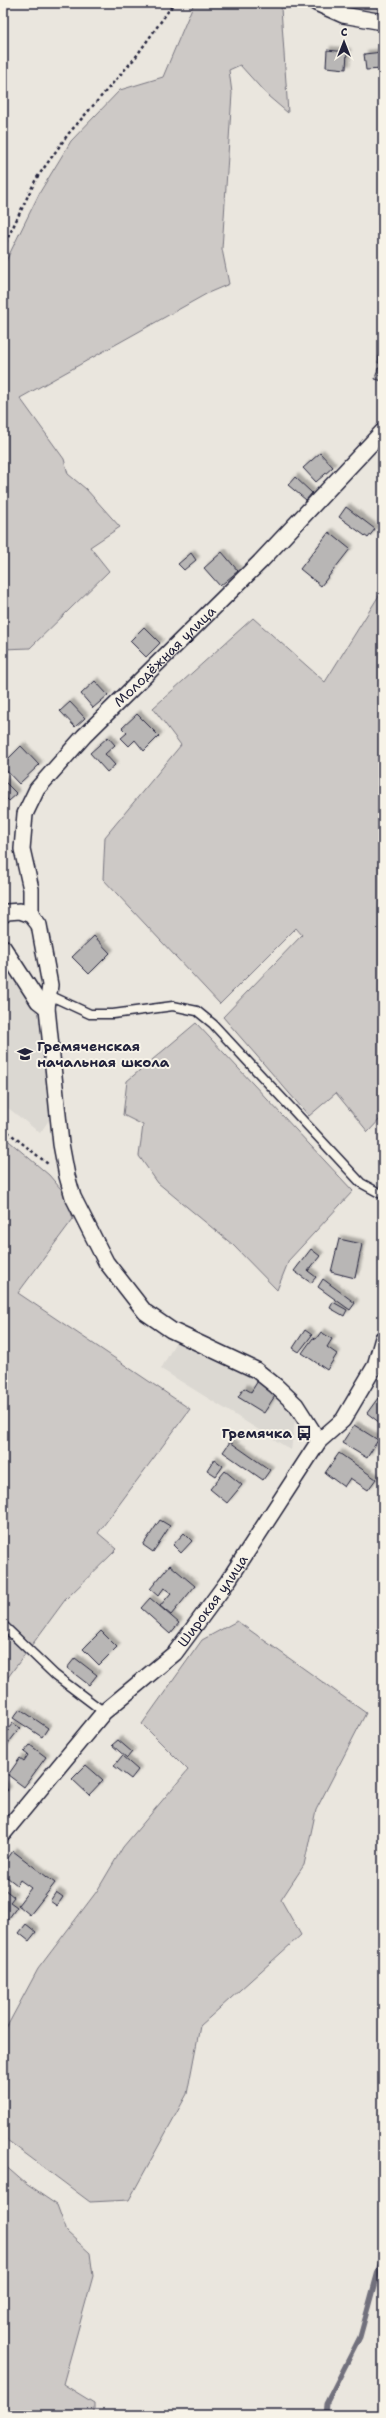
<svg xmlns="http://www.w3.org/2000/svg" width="386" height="2418" font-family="'Shantell Sans',sans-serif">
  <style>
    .built { fill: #dbd8d2 }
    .green { fill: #cdc9c6; stroke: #787680 }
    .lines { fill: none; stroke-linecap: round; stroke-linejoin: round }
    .stream { stroke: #716f7b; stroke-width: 5 }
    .building { fill: #b8b6b5; stroke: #22223b; filter: url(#shadow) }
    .service-casing { stroke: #22223b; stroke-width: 11 }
    .minor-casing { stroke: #22223b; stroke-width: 18 }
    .path { stroke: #22223b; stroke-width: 2.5; stroke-dasharray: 3 3; stroke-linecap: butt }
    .service { stroke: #f7f3e8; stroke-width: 8 }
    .minor { stroke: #f7f3e8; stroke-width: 15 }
    .labels { text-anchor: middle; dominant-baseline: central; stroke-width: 4; stroke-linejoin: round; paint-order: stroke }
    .street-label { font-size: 14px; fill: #22223b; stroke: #f7f3e8 }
    .poi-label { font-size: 14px; font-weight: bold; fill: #22223b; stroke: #f7f3e8; text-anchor: start }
  </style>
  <defs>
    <filter id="shadow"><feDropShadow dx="3.5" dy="-3.5" stdDeviation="1" flood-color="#0004"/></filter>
  </defs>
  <rect width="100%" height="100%" fill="#eae6de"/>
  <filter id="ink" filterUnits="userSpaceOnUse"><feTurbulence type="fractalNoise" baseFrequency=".025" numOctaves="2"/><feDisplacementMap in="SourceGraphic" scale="8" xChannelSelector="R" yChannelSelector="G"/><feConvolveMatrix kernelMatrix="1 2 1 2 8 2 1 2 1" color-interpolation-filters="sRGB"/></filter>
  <g filter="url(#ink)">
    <g class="built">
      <path d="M3,957L40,1004L54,1113L40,1133L3,1104Z"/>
      <path d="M180,1334L256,1370L297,1406L291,1450L161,1369Z"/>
    </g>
    <g class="green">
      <path d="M194,3H300L304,8H281L288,113L268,96L240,65L229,70L232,93L222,249L229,284L208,293L20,398L64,459L68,474L86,489L120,527L90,547L109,571L30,648L3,649V267L40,192L71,141L120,90L163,77Z"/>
      <path d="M331,3H383V15L337,7Z"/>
      <path d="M383,589V1116L368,1132L336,1093L309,1116L223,1017L302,935L296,928L220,1004L103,879L105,837L181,745L153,708L253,618L325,682Z"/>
      <path d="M196,1023L353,1191L289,1260L277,1290L233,1245L158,1183L139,1156L143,1125L123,1115L127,1081Z"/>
      <path d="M3,1136L49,1175L66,1195L73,1219L18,1293L190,1409L98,1533L117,1549L65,1600L3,1684Z"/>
      <path d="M237,1621L366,1713L316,1810L304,1865L281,1900L301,1935L200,2026L187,2094L129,2200L90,2202L3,2137L5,2077L3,2034L38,1969L97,1891L123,1847L188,1770L142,1724L202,1640Z"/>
      <path d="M3,2164L26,2184L57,2205L67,2232L90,2253L93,2276L63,2384L94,2403V2415H3Z"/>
    </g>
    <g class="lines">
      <path class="stream" d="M325,2415L326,2404L360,2337L383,2253"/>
    </g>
    <g class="building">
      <path d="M327,50L347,52L346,69L326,67Z"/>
      <path d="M383,52V69L366,70L364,54Z"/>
      <path d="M382,334H383V363H378Z"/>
      <path d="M378,368L383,369V381L375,379Z"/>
      <path d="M320,453L333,467L316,482L303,468Z"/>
      <path d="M295,477L312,493L306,500L288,485Z"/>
      <path d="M346,507L375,529L368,538L339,517Z"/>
      <path d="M329,532L350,549L321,586L300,569Z"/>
      <path d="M222,552L238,571L220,586L204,568Z"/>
      <path d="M191,553L196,560L184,570L178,564Z"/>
      <path d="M144,627L160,643L146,657L130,641Z"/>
      <path d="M95,681L108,695L93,708L81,694Z"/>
      <path d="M70,702L85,718L75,727L60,711Z"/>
      <path d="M137,714L159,736L144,751L135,740L129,746L121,738L127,733L122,728Z"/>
      <path d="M108,737L115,745L105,754L115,765L107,772L90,753Z"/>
      <path d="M21,746L39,765L19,784L3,767V764Z"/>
      <path d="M3,780L17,794L9,801L3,795Z"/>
      <path d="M94,936L110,953L89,974L72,957Z"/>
      <path d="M339,1239L362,1244L355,1278L331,1272Z"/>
      <path d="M311,1249L320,1256L308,1271L316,1277L311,1283L294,1271Z"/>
      <path d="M323,1279L355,1303L350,1310L318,1287Z"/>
      <path d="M333,1302L347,1310L344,1316L330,1308Z"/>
      <path d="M305,1330L312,1335L299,1352L293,1348Z"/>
      <path d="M321,1332L332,1339L327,1347L337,1354L327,1370L302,1353L313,1338L316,1339Z"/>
      <path d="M259,1379L278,1391L264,1413L238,1397L244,1388L251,1392Z"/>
      <path d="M378,1398L383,1402V1418L380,1423L367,1413Z"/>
      <path d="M354,1425L378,1440L367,1458L342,1443Z"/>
      <path d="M230,1442L270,1470L263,1480L223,1452Z"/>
      <path d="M339,1453L376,1479L368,1490L350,1478L344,1487L325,1473Z"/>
      <path d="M214,1459L223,1466L216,1476L207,1470Z"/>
      <path d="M225,1471L242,1485L227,1503L210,1489Z"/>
      <path d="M160,1520L170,1526L153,1552L143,1545Z"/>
      <path d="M184,1533L192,1541L181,1553L173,1545Z"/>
      <path d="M170,1565L195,1586L171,1615L160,1606L171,1593L164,1588L158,1596L150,1589Z"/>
      <path d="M150,1598L179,1623L170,1634L141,1608Z"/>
      <path d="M101,1631L117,1647L99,1665L83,1649Z"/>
      <path d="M75,1658L97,1675L89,1685L67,1668Z"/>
      <path d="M20,1709L48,1728L42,1737L13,1718Z"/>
      <path d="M13,1723L20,1728L3,1750V1735Z"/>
      <path d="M118,1740L132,1752L127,1758L112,1745Z"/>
      <path d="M30,1745L46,1757L24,1787L8,1775L20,1758L24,1761L28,1755L24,1752Z"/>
      <path d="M122,1756L138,1770L131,1779L114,1766Z"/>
      <path d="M86,1765L103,1780L89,1795L72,1779Z"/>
      <path d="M3,1784L8,1790L3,1795Z"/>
      <path d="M13,1851L55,1883L30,1915L18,1905L31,1888L20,1880L17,1885L3,1874V1865Z"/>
      <path d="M3,1888L14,1897L10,1902L17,1907L6,1922L3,1920Z"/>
      <path d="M56,1892L63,1897L57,1906L50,1901Z"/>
      <path d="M26,1924L36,1932L29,1941L19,1933Z"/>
    </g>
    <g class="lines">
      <defs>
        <g id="service">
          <path d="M49,995L90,1014H113L173,1006L197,1011L213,1024L361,1183L383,1195"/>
          <path d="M3,1625L55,1675L104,1712"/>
        </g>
        <g id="minor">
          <path d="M316,3L343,15L383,22"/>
          <path d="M3,915L7,912L20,911L31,915L39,925L50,985L47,1008L61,1144L67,1176L73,1197L106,1262L145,1312L171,1330L256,1370L276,1386L296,1405L319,1441"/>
          <path id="s1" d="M31,915V889L22,849L25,814L37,789L84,736L260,562L383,431"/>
          <path d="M3,947L38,1001L47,1008"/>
          <path id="s2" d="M3,1834L104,1712L175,1653L228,1581L319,1441L343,1420L375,1366L383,1338"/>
        </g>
      </defs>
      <use href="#service" class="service-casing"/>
      <use href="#minor" class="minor-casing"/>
      <g class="path">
        <path d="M3,248L36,179L69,133L135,58L174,3"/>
        <path d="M3,1128L48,1164"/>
      </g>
      <use href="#service" class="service"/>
      <use href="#minor" class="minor"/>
    </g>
  </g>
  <defs>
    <symbol id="school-bare" viewBox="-9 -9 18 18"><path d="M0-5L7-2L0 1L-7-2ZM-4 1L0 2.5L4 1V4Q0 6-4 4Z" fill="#22223b" stroke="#f7f3e8" stroke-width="2.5" paint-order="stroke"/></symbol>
    <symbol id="bus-bare" viewBox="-9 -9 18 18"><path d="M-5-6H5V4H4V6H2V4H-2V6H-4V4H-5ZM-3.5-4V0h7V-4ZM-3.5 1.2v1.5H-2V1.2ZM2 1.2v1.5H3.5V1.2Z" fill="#22223b" stroke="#f7f3e8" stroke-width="2.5" paint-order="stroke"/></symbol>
  </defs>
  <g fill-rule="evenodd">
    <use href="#school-bare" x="14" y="1043" width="22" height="22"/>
    <use href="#bus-bare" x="293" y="1422" width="22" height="22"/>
  </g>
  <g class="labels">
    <g class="street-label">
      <text stroke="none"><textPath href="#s1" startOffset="314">Молодёжная улица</textPath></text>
      <text stroke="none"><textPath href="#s2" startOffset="315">Широкая улица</textPath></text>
    </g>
    <g class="poi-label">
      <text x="37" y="1046">Гремяченская<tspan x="37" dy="16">начальная школа</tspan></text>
      <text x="292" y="1433" text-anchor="end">Гремячка</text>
    </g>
  </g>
  <rect width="386" height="2418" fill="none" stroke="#f7f3e8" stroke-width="16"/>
  <rect x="8" y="8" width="370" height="2402" fill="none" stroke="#22223b" stroke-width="1.5" filter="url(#ink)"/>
  <g transform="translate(344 42)" stroke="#f7f3e8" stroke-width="3" paint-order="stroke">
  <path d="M0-3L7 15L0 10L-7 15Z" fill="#22223b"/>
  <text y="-6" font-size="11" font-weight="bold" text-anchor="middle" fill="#22223b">С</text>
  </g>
</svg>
